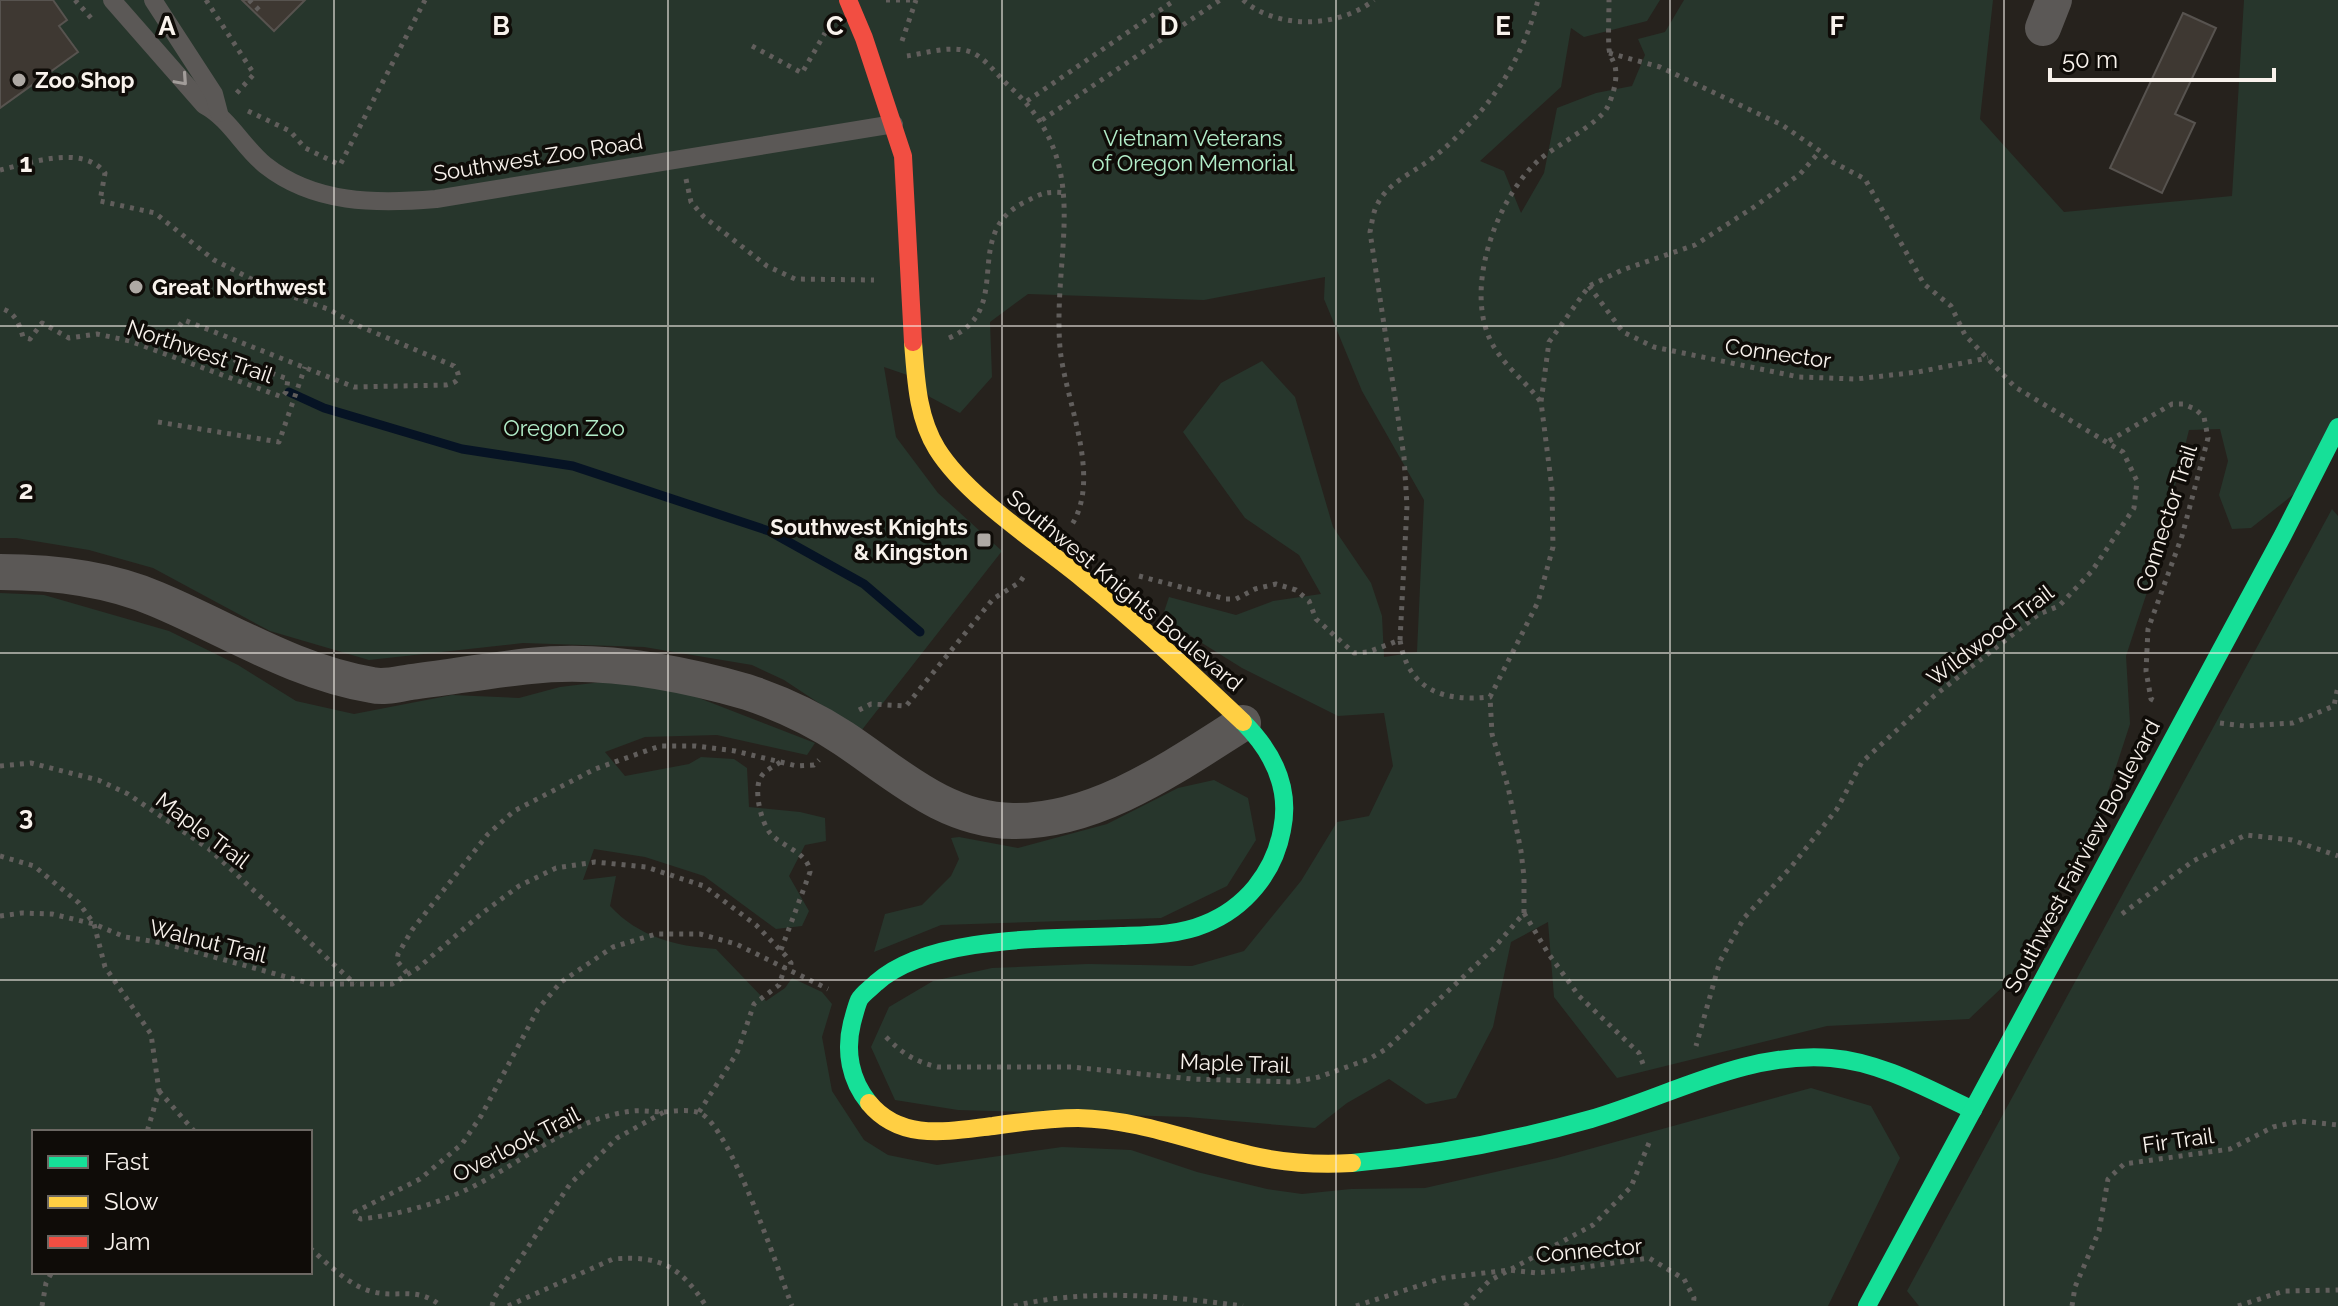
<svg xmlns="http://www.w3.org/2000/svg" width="2338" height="1306" font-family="Raleway,sans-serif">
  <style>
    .green { fill: #27362c; fill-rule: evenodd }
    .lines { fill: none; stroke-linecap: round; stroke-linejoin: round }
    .stream { stroke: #061324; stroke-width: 9 }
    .building { fill: #3e3832; stroke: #57534f; stroke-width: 2 }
    .path { stroke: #615e5c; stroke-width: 5; stroke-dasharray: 4 6; stroke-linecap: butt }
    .lane { stroke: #5b5856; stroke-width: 18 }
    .street { stroke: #5b5856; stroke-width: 36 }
    .fast { stroke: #16e098; stroke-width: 18 }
    .slow { stroke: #ffcf43; stroke-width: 18 }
    .jam { stroke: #f24e42; stroke-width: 18 }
    .oneway { stroke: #a29d9a }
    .grid { fill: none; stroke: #f8f2ec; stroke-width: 2; stroke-opacity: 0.55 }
    .poi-dot { fill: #aea9a4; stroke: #0f0c08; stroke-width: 3 }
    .labels { text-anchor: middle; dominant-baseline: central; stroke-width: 7; stroke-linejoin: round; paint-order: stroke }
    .poi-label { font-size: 22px; font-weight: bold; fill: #f8f2ec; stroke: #0f0c08; text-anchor: start }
    .park-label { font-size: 22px; fill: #b2edc9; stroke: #0f0c08 }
    .street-label { font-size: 22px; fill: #f8f2ec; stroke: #0f0c08 }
    .grid-label { font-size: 26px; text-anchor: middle; font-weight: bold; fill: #f8f2ec; stroke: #0f0c08; stroke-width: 7; stroke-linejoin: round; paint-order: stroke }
  </style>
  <rect width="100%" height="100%" fill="#26221d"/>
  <g class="green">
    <path d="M0,0H1660L1647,21L1584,37L1571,28L1561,87L1480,161L1504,171L1521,213L1544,173L1557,108L1596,93L1632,86L1645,55L1638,39L1665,32L1684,0H1993L1980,119L2064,212L2232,196L2244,0H2338V427L2308,483L2251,528L2232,529L2219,495L2228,461L2220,429L2189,430L2153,574L2126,656L2130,724L2102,810L2014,976L1969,1019L1827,1026L1617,1078L1554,997L1548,922L1511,942L1493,1027L1456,1098L1426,1104L1389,1079L1347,1103L1315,1128L1187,1117L958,1110L895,1100L871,1047L889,1007L933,981L992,968L1088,964L1192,966L1244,951L1301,881L1337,822L1369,816L1393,766L1384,713L1338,716L1242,668L1162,618L1169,597L1236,615L1273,601L1321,594L1299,555L1245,518L1183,432L1221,383L1262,361L1295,397L1333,527L1371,583L1382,616L1384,657L1417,652L1424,500L1362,391L1324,299L1325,277L1204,300L1028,294L990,322L992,377L960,413L930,397L916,378L884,367L896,437L938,493L1002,551L861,731L784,680L752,665L644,647L523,643L369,660L270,631L153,568L89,550L16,538H0Z"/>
    <path d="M2332,509L2338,516V1306H1919L1907,1291Z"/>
    <path d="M0,593L44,595L169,631L238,665L296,701L354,714L452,695L519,698L560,687L610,681L686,693L815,743L807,755L717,735L645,737L605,752L625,776L689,764L701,757L734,759L747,768L749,807L800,812L825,818L826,841L805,845L789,876L809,911L802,926L776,929L704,876L645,857L594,849L583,880L616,876L610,906C639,937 675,946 716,949L766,1001L785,988L792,978L822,992L832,1004L822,1037L832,1091L864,1140L888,1155L937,1165L1062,1147L1131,1150L1197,1172L1267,1189L1302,1194L1351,1189L1425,1188L1557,1158L1811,1088L1871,1106L1900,1158L1828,1306H0ZM34,1132H310V1272H34Z"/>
    <path d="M1214,780L1248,798L1256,840L1227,886L1161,918L941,925L874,952L885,914L922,905L951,876L959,859L951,838L959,837L1018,848L1107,824L1178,788Z"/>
  </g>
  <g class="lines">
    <path class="stream" d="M289,392L324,408L462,449L573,466L769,531L864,584L920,632"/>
  </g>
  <g class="building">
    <path d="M0,0H53L67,20L59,26L78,52L0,108Z"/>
    <path d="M242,0H305L274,31Z"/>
    <path d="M2183,13L2216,28L2175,114L2195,123L2162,193L2110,168Z"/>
  </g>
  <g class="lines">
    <g class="path">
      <path d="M75,0L91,18"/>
      <path d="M206,0L254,74L236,94"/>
      <path d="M249,0L259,10"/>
      <path d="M886,0H916"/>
      <path d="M1243,0C1277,30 1339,28 1374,0"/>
      <path d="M902,41L916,0"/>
      <path d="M752,46L802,73L825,33"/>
      <path d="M1609,53L1660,67L1782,125L1820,151L1829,160L1865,179L1924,284L1951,306L1965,335L2015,387L2123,452L2137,481L2134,508L2092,571L2059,606L2039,614L1934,696L1862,762L1837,809L1791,867L1744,918L1720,961L1696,1046"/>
      <path d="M907,56C927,53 953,44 973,53C987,60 997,75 1009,86C1096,164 1052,249 1060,348C1065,401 1103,477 1071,526"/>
      <path d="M1027,101L1175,0"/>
      <path d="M248,111L290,131L305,148L340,165L425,0"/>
      <path d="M1042,120L1220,0"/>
      <path d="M0,170C30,163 83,144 105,173L100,201L155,213L214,260L273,290L328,309L359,326L454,366C462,378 459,382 446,385L354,387L184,320L174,332L178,340L288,379L286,392L282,397L130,341L97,334L69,338L42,323L30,339L23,337C19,323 15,312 0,308"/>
      <path d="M686,179L691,202L704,217L767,266L795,279L874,280"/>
      <path d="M1589,286L1623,332L1654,347L1799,377L1856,379L1918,372L1988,358"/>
      <path d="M949,338C1017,309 959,234 1025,202C1042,193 1046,191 1066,193"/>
      <path d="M1540,401C1527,383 1508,369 1496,350C1460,297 1495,199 1539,160C1555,146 1598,124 1607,108C1613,96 1618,79 1615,66C1613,60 1610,56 1609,49C1608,33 1609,16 1609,0"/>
      <path d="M158,422L279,442L305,367"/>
      <path d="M2109,441L2172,404H2183L2195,409L2204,417L2208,438L2182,536L2148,629L2146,671L2151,699L2155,701"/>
      <path d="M1139,576L1226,599H1236L1255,589L1276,584L1296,590L1309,601L1316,619L1354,653L1368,652L1400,640C1408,691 1445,702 1490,697L1538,602L1553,547L1552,489L1541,402L1549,342L1589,286L1622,270L1695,245L1754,207L1800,174L1820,151"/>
      <path d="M1400,640L1407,506L1404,457L1370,232C1372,223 1373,211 1378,203C1388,184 1408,175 1424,164C1439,154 1454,140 1466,127C1501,93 1526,47 1538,0"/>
      <path d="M859,710L871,704L906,706L993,599L1020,582L1024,576"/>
      <path d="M2220,723L2245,726L2293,723L2334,706L2338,686"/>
      <path d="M0,766L31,763L98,780L128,794L209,849L355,984"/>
      <path d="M0,856L34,866L79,903L94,924L105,967L151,1034L159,1091L147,1132"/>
      <path d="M1524,913L1548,953L1579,996L1639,1053L1643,1064"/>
      <path d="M2122,914L2193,861L2246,835L2292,840L2338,856"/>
      <path d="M0,916L22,913L52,914L94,924L125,937L163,943L312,984H392L418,968L481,914L519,886L556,868L595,862L646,867L704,886L756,925L786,956L791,963L790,970"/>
      <path d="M781,950L810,872C808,852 782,847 770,833C761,822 753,789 761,777C765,770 775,766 782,761"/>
      <path d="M407,973L397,961L398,954L412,930L488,834L514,811L595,769L660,746H696L735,751L797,766L814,765L819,760"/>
      <path d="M886,1037C902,1053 915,1062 938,1067H1071L1192,1079L1293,1082L1319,1077L1369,1059L1386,1049L1493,949L1524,913V877L1521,851L1508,787L1492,734L1490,697"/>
      <path d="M159,1091L195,1132"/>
      <path d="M664,1112C675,1111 690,1109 700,1113C730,1126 778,1270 792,1306"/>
      <path d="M699,1112L737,1053L754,1004L779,985L785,967"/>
      <path d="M310,1248C328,1264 350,1287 374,1292C398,1298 417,1286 441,1306"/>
      <path d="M42,1306L46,1283L52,1272"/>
      <path d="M492,1306L494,1298L570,1184L617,1138L664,1112C654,1112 643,1110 633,1111C579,1117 535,1152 489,1178C451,1200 405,1214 361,1219L357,1217L355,1212L420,1179L462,1144L481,1116L538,1009L561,982L613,947L656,934H700L736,944L828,989"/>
      <path d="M508,1306L613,1259C661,1255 681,1267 706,1306"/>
      <path d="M1014,1306C1088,1288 1168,1296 1243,1306"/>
      <path d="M1356,1306L1443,1278L1509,1270L1537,1273L1564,1270L1649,1258L1684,1279L1694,1298L1693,1306"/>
      <path d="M1465,1306L1489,1281L1593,1225L1631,1187L1651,1138"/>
      <path d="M2072,1306L2075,1287L2099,1231L2108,1179L2124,1164L2230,1149L2273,1127L2300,1121L2338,1125"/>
      <path d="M2238,1306L2284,1291L2338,1290"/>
    </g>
    <g class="lane">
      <path d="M112,0L204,105C230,119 242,146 265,165C314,204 376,204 436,199L894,124"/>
      <path d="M153,0L214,94L219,113"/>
    </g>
    <g class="street">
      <path d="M2043,28L2054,0"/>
      <path d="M0,572C53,572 107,578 156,599C228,629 294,672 372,685C384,688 398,684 411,682C451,677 490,670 530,666C602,658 678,672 747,692C780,703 813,718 843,738C896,773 944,820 1013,821C1097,822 1175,766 1243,723"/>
    </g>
    <g class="fast">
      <path d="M869,1103C850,1080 845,1051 852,1023C854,1016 856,1007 859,1000C862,994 871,988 876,983C929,935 1051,939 1121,936C1149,935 1179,935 1205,924C1245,908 1274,873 1282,830C1291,787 1273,752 1243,722"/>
      <path d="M1352,1163C1433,1156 1513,1141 1591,1119C1670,1096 1747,1051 1831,1058C1881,1062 1928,1089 1973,1110"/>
      <path d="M1867,1306L2283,535L2338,427"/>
    </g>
    <g class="slow">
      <path d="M913,342C916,378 917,417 937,449C967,497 1038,542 1083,579C1139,624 1191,673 1243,722"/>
      <path d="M869,1103C901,1142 949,1131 993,1126C1021,1122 1050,1118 1078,1118C1137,1119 1193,1142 1250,1155C1284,1163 1318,1165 1352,1163"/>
    </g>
    <path class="jam" d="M848,0L864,38L903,156L913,342"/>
  </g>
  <defs><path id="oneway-chevron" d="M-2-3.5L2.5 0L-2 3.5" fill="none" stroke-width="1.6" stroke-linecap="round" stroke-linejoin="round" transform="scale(2)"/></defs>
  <use class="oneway" href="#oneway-chevron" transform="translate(182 80) rotate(48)"/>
  <path class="grid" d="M334,0V1306M668,0V1306M1002,0V1306M1336,0V1306M1670,0V1306M2004,0V1306M0,326H2338M0,653H2338M0,980H2338"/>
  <g class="poi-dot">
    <circle cx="19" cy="80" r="8"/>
    <circle cx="136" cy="287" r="8"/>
    <rect x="976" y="532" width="16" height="16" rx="4"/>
  </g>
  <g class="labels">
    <g class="poi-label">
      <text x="35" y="80">Zoo Shop</text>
      <text x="152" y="287">Great Northwest</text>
      <text x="968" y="527" text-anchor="end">Southwest Knights<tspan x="968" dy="25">&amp; Kingston</tspan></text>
    </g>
    <g class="park-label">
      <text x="1193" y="138">Vietnam Veterans<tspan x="1193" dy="25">of Oregon Memorial</tspan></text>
      <text x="564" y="428">Oregon Zoo</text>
    </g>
    <g class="street-label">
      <text transform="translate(538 157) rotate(-9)">Southwest Zoo Road</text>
      <text transform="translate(200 351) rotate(19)">Northwest Trail</text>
      <text transform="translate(1778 353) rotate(8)">Connector</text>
      <text transform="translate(2166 518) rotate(-72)">Connector Trail</text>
      <text transform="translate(1125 590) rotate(40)">Southwest Knights Boulevard</text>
      <text transform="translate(1990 635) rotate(-37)">Wildwood Trail</text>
      <text transform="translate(203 830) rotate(37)">Maple Trail</text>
      <text transform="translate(2082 856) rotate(-62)">Southwest Fairview Boulevard</text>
      <text transform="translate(208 941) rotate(14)">Walnut Trail</text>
      <text transform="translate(1235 1063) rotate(2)">Maple Trail</text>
      <text transform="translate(2178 1140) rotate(-8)">Fir Trail</text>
      <text transform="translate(516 1144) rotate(-27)">Overlook Trail</text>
      <text transform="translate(1589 1250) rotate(-5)">Connector</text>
    </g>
  </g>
  <g class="grid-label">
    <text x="167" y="35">A</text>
    <text x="501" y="35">B</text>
    <text x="835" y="35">C</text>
    <text x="1169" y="35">D</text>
    <text x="1503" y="35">E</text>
    <text x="1837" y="35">F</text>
    <text x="26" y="172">1</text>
    <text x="26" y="499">2</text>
    <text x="26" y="825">3</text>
  </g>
  <rect x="32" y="1130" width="280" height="144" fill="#0f0c08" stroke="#6c6863" stroke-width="2"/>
  <rect x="48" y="1156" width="40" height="12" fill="#16e098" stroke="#6c6863" stroke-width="2"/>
  <text x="104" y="1170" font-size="24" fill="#f8f2ec">Fast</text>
  <rect x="48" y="1196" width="40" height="12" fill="#ffcf43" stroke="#6c6863" stroke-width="2"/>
  <text x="104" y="1210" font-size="24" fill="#f8f2ec">Slow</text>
  <rect x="48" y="1236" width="40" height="12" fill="#f24e42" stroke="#6c6863" stroke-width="2"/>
  <text x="104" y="1250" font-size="24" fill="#f8f2ec">Jam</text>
  <path d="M2050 68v12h224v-12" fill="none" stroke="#f8f2ec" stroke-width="4"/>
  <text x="2062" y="68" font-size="24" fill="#f8f2ec" stroke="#0f0c08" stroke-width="6" paint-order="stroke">50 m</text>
</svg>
